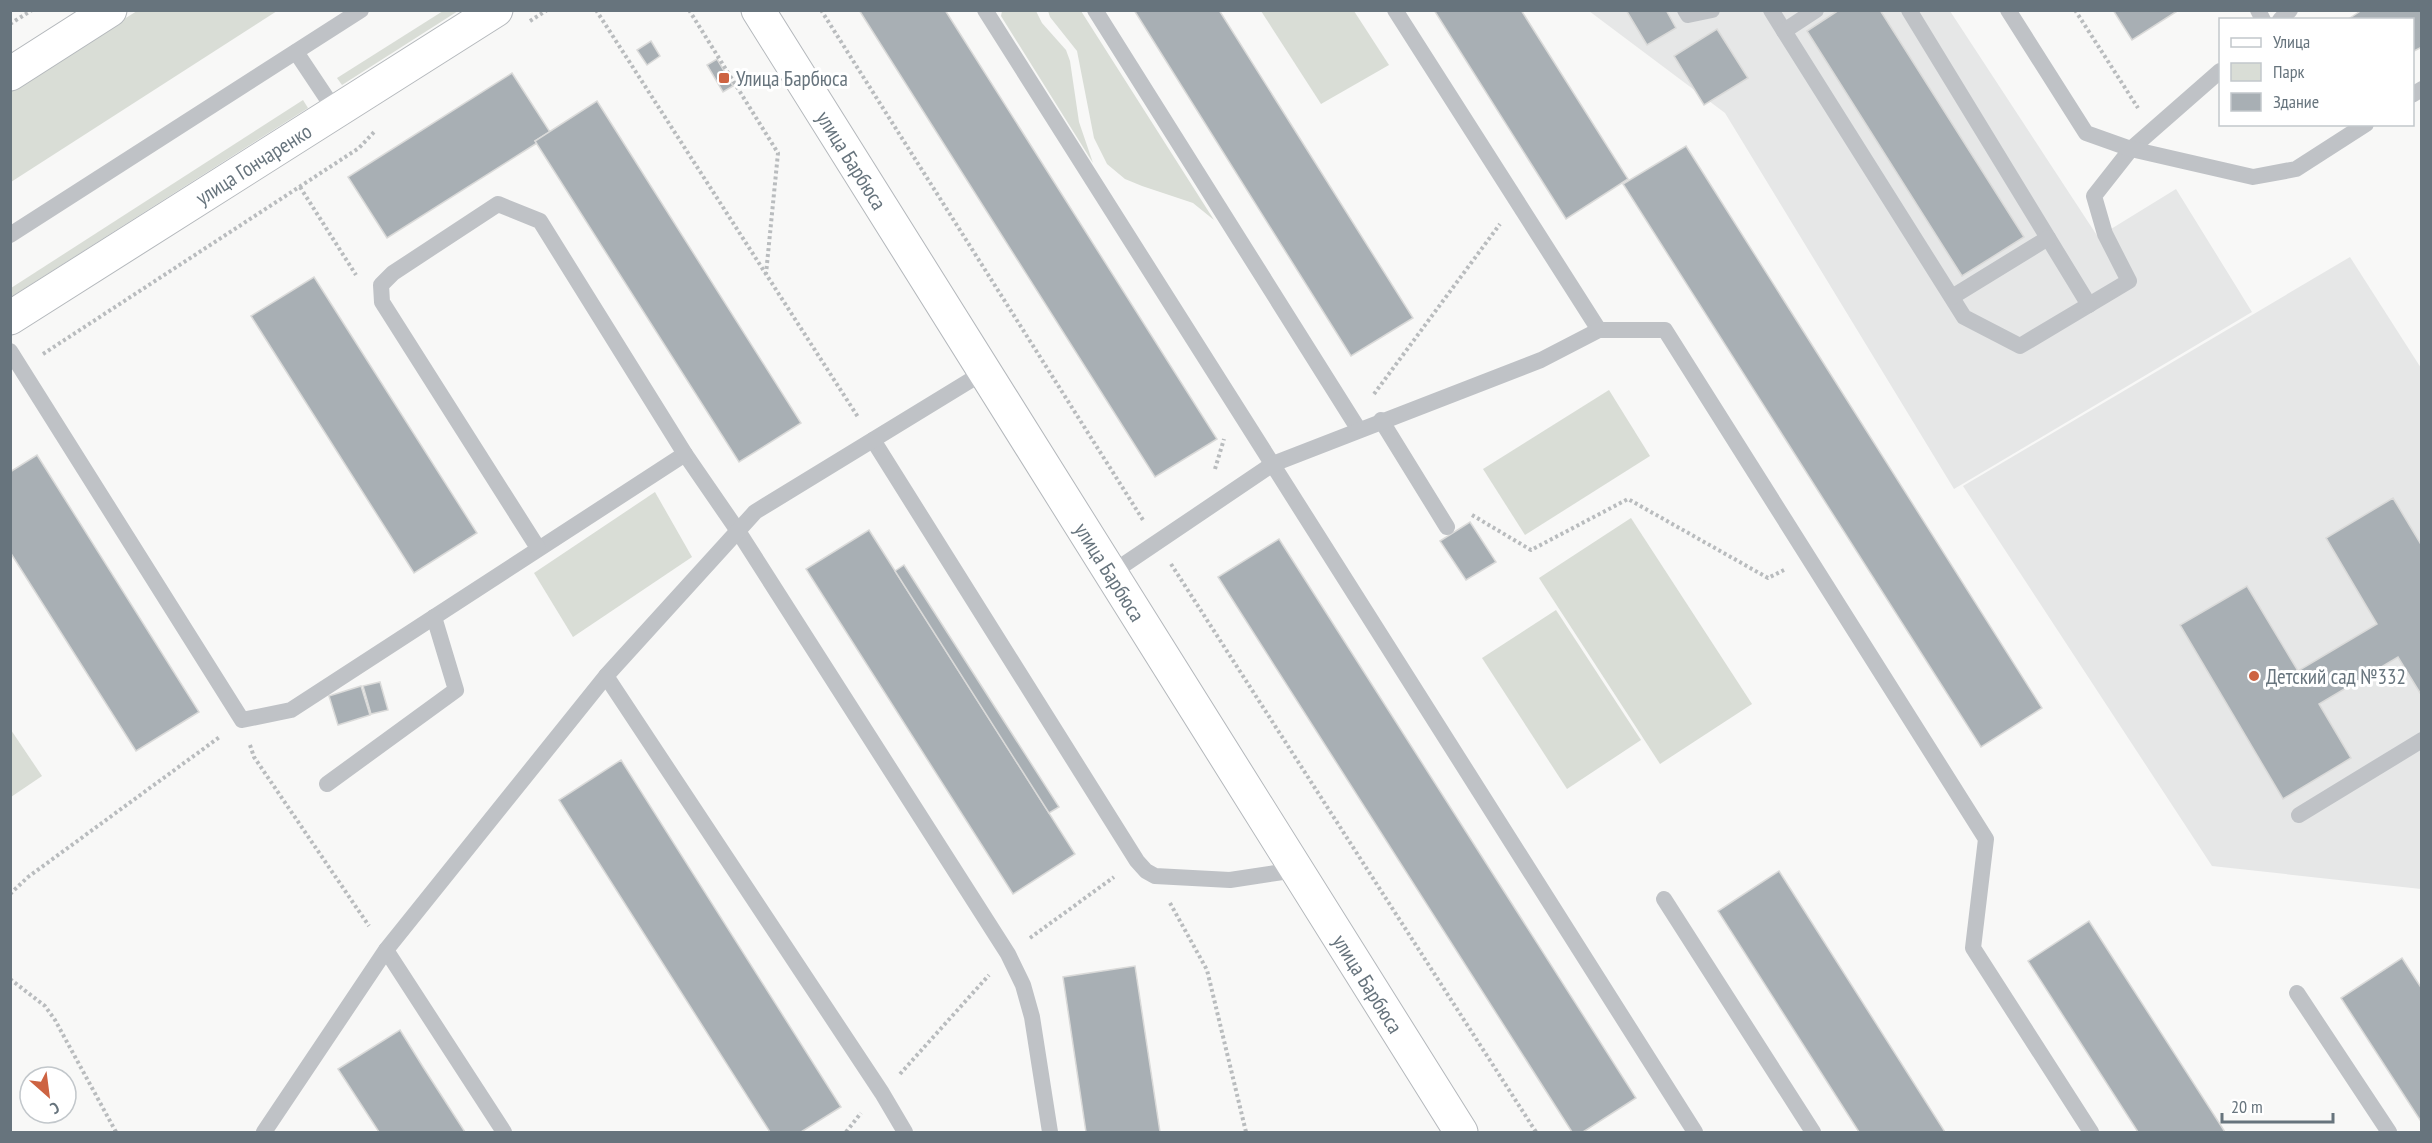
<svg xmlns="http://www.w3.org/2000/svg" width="2432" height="1143" font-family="'PT Sans Narrow',sans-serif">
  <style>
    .built { fill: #e6e7e7 }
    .green { fill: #d9ddd6 }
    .building { fill: #a8afb4; stroke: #dadad9; stroke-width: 1.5 }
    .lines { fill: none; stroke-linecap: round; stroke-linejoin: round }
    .secondary-casing { stroke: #b4b8bc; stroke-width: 35 }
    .path { stroke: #b9bcbe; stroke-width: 4; stroke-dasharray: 3 3; stroke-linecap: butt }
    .lane { stroke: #bfc2c6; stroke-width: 16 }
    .secondary { stroke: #fff; stroke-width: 33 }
    .poi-dot { fill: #cd6342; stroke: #fff; stroke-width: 2 }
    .labels { text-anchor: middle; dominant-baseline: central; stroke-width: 6; stroke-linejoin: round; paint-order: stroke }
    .poi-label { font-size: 21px; fill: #67747d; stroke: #fff; text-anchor: start }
    .street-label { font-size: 21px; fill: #67747d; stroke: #fff }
  </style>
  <rect width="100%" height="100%" fill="#f8f8f7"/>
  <g class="built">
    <path d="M1589,11H1950L2098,237L2176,189L2252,312L1954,489L1725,113Z"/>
    <path d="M2350,257L2421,368V889L2212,866L1963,486Z"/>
  </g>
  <g class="green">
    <path d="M137,11H277L11,182V89Z"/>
    <path d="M443,11H458L342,85L337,78Z"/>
    <path d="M1002,11H1036L1042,23L1066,50L1070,61L1079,122L1093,163L1001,16Z"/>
    <path d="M1048,11H1081L1214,220L1193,203L1142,186L1125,179L1107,164L1094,138L1077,51L1050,17Z"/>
    <path d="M1261,11H1354L1389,65L1321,104Z"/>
    <path d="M303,100L308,108L11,297V288Z"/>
    <path d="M1609,390L1650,456L1525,535L1483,469Z"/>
    <path d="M655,492L692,557L573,637L534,573Z"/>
    <path d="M1631,518L1752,704L1660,764L1539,578Z"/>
    <path d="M1556,610L1641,740L1567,789L1482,658Z"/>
    <path d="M11,730L42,776L11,797H10Z"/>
  </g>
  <g class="building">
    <path d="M859,10H945L1217,439L1155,477Z"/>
    <path d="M1134,10H1219L1413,318L1351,356Z"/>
    <path d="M1434,10H1521L1628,179L1566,219Z"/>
    <path d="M1626,10H1666L1676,28L1647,45Z"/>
    <path d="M1839,10H1880L2024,237L1962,276L1807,31Z"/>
    <path d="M2113,10H2179L2132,40Z"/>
    <path d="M2362,10H2422V47L2412,52V20H2347Z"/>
    <path d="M1717,29L1748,78L1704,105L1674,56Z"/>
    <path d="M651,41L660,56L647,65L637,50Z"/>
    <path d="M717,59L733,86L723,92L707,65Z"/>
    <path d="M512,73L550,132L535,141L537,143L387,238L348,177Z"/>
    <path d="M597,101L801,423L739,462L535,141Z"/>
    <path d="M1686,146L2042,708L1981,747L1623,184Z"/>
    <path d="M314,277L477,533L414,573L251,316Z"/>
    <path d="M37,455L199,712L136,751L10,552V472Z"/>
    <path d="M2393,498L2422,546V696L2398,657L2319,704L2351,758L2283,799L2180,625L2247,586L2298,671L2377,624L2326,538Z"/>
    <path d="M1470,522L1496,562L1466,580L1440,541Z"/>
    <path d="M869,530L1075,854L1013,894L806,569Z"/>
    <path d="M1279,539L1636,1098L1583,1132H1572L1218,577Z"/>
    <path d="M904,565L1059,807L1049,813L895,571Z"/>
    <path d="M380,682L388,710L371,714L363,686Z"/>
    <path d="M361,686L370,715L338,725L329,696Z"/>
    <path d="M621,760L841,1107L801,1132H770L559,800Z"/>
    <path d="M1779,871L1945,1132H1859L1718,911Z"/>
    <path d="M2089,921L2225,1132H2138L2028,961Z"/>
    <path d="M2402,958L2422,989V1123L2341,998Z"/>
    <path d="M1135,966L1160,1132H1086L1063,977Z"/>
    <path d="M400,1030L423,1067L465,1132H379L338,1069Z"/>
  </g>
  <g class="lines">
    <defs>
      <g id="secondary">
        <path id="s1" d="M758,10L1461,1132"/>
        <path d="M10,74L110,10"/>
        <path id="s2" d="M10,318L496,10"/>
      </g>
    </defs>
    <use href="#secondary" class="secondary-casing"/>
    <g class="path">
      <path d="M596,10L858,417"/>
      <path d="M689,10L778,153L766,274"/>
      <path d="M821,10L1143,520"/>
      <path d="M2075,10L2138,108"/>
      <path d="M530,21L547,10"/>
      <path d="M10,24L32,10"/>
      <path d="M300,187L356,275"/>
      <path d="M43,354L359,148L375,131"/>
      <path d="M1374,394L1500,224"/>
      <path d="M1215,469L1224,439"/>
      <path d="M1472,515L1531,550L1628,499L1768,578L1784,570"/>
      <path d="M1171,564L1536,1132"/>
      <path d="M250,745L254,757L369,926"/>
      <path d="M10,894L28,877L221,736"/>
      <path d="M1170,903L1207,970L1246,1132"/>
      <path d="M1030,938L1114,877"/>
      <path d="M10,979L45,1006L55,1020L116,1132"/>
      <path d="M900,1074L989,975"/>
      <path d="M846,1132L861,1113"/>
    </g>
    <g class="lane">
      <path d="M985,10L1695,1132"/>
      <path d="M1095,10L1359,430"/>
      <path d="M1395,10L1599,330"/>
      <path d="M1685,10L1688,15L1712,10"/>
      <path d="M1771,10L1784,31"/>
      <path d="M1816,10L1784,31L1964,317L2020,346L2129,281L2105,234L2094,196L2131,149L2220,71"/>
      <path d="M1909,10L2089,305"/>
      <path d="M2008,10L2086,133L2131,149L2253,177L2296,169L2366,124"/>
      <path d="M2258,10L2263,20"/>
      <path d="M2280,20L2290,10"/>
      <path d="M296,52L336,112"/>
      <path d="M2412,95L2422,89"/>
      <path d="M10,235L361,10"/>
      <path d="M1952,297L2048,238"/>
      <path d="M10,351L242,720L291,710L685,454L738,531L1008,954L1023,985L1032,1017L1050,1132"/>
      <path d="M1381,420L1447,527"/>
      <path d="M873,440L1137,861L1146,871L1155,876L1230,880L1296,870"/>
      <path d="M538,548L382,302L381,285L393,273L498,204L540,221L685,454"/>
      <path d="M1110,574L1273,464L1541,360L1599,330H1665L1986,839L1973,948L2091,1132"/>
      <path d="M606,676L882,1093L905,1132"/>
      <path d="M327,784L456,690L434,617"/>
      <path d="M2299,815L2422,740"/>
      <path d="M1664,899L1813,1132"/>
      <path d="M386,950L504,1132"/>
      <path d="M2297,993L2389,1132"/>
      <path d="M264,1132L386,950L606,676L755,512L984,372"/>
    </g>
    <use href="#secondary" class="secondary"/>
  </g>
  <g class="poi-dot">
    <rect x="718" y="72" width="12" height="12" rx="3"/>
    <circle cx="2254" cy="676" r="6"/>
  </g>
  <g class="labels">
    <g class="poi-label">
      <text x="736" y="78">Улица Барбюса</text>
      <text x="2266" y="676">Детский сад №332</text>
    </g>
    <g class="street-label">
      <text stroke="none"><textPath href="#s1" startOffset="177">улица Барбюса</textPath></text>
      <text stroke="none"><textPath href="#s2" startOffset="288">улица Гончаренко</textPath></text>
      <text stroke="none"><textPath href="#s1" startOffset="663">улица Барбюса</textPath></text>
      <text stroke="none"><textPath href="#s1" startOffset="1149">улица Барбюса</textPath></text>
    </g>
  </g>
  <rect width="2432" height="1143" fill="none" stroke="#67747d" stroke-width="24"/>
  <rect x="2219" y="18" width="195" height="108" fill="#ffffff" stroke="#c2c7cb" stroke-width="1.5"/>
  <rect x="2231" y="38" width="30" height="9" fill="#ffffff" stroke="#c2c7cb" stroke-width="1.5"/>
  <text x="2273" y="48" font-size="18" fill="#67747d">Улица</text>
  <rect x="2231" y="63" width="30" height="18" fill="#d9ddd6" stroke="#c2c7cb" stroke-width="1.5"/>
  <text x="2273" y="78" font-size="18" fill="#67747d">Парк</text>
  <rect x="2231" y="93" width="30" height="18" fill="#a8afb4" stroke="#c2c7cb" stroke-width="1.5"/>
  <text x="2273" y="108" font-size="18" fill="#67747d">Здание</text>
  <g transform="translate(48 1095) rotate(152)"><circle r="28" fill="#ffffff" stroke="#c2c7cb" stroke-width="1.5"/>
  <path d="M0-4.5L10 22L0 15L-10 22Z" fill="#cd6342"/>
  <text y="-9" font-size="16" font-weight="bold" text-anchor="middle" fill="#67747d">С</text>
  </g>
  <path d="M2222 1113v9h111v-9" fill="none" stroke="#67747d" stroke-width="3"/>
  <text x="2231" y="1113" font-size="18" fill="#67747d" stroke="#ffffff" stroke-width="4.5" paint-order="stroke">20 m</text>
</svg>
